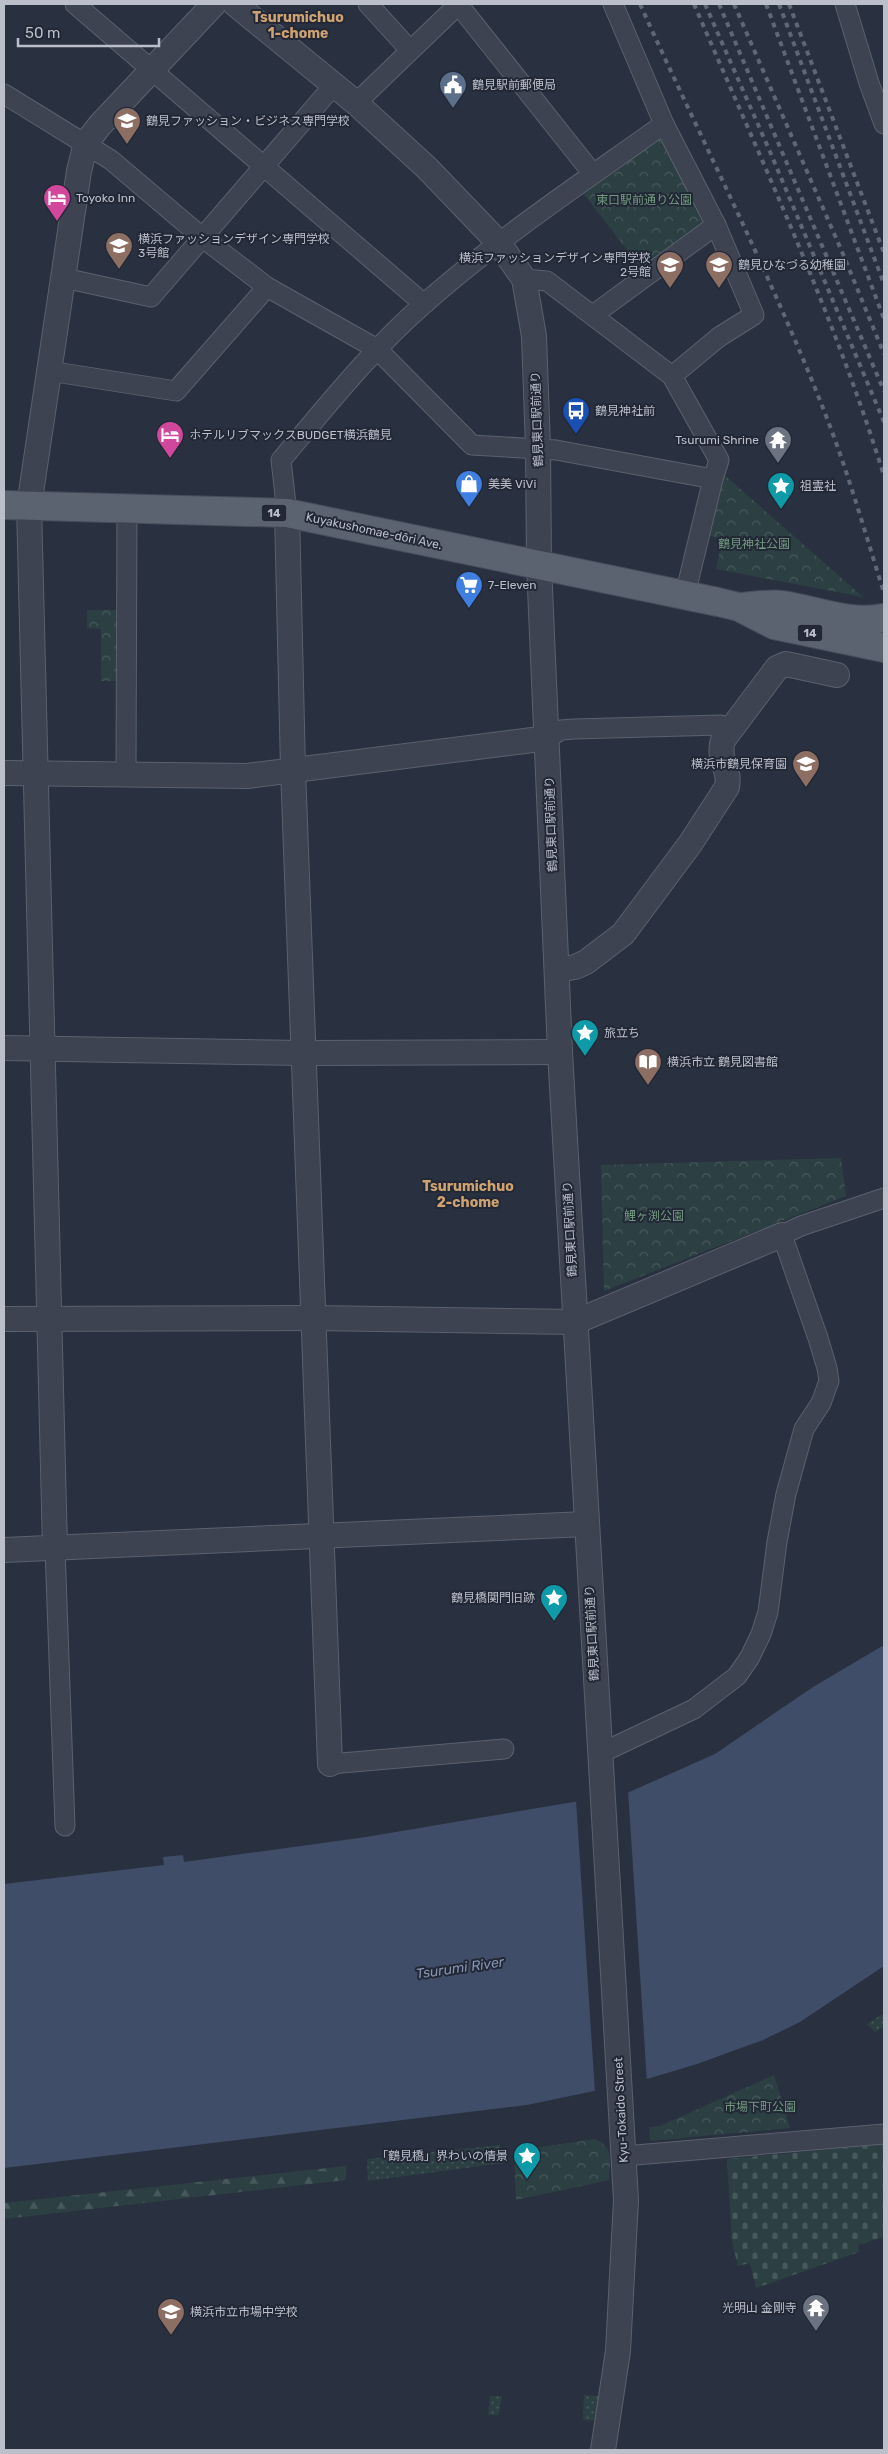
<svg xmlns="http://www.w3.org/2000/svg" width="888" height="2454" font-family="Rubik,'Noto Sans JP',sans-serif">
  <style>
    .grass { fill: url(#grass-dots) }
    .forest { fill: url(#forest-firs) }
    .cemetery { fill: url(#cemetery-stones) }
    .park { fill: url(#park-crowns) }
    .water { fill: #404d68 }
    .pier { fill: #293140 }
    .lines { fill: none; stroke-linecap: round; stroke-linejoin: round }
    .minor-casing { stroke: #5b616e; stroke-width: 21 }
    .tertiary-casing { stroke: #5b616e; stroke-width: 26 }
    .primary-casing { stroke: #474c5a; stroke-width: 30 }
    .minor { stroke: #3d4350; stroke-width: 19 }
    .tertiary { stroke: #3d4350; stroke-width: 24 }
    .primary { stroke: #5b6270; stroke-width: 28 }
    .rail { stroke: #5f6777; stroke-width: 4; stroke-dasharray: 5 5; stroke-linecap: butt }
    .labels { text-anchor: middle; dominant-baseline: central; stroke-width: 4; stroke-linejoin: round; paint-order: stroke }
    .shield { fill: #222836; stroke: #8c929e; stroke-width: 1 }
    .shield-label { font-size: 11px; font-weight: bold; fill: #babfca }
    .poi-label { font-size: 12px; fill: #babfca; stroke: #222836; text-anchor: start }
    .park-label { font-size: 12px; fill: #73997f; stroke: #222836 }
    .street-label { font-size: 12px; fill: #babfca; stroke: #222836 }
    .neighbourhood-label { font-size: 14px; font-weight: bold; fill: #cea271; stroke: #222836 }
    .water-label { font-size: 14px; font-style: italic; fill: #8493af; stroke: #222836 }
  </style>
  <defs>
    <pattern id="grass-dots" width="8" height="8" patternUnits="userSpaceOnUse" patternTransform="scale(1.25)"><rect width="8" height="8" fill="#2c3f42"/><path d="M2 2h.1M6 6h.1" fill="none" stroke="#48595c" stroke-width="1.8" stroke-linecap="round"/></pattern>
    <pattern id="forest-firs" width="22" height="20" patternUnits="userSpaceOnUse" patternTransform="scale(1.25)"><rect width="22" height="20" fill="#2c3f42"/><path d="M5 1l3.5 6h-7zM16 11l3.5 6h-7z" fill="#48595c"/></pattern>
    <pattern id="cemetery-stones" width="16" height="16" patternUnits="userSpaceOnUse" patternTransform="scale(1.25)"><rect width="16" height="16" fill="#2c3f42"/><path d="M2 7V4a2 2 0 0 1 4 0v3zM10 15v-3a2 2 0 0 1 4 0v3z" fill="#48595c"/></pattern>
    <pattern id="park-crowns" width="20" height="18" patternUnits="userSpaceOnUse" patternTransform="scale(1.25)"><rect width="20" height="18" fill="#2c3f42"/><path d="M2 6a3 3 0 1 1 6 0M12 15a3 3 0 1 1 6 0" fill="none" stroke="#48595c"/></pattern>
  </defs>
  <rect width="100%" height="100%" fill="#293140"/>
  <g class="grass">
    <path d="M884,2013V2027L875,2032L867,2024Z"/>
    <path d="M500,2145L503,2163L368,2181L367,2159Z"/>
    <path d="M584,2395L599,2396L598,2421L583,2420Z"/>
    <path d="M490,2396H502L499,2415H488Z"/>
  </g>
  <path class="forest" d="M346,2166V2180L4,2219V2203Z"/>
  <path class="cemetery" d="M884,2144V2237L858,2245L859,2252L756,2288L750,2263L738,2266L732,2242L727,2159Z"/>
  <g class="park">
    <path d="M659,132L706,225L644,271L581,191Z"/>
    <path d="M721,472L863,597L716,569L722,539L704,535Z"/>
    <path d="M87,610H121V681H101V629L87,628Z"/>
    <path d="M841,1158L846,1196L604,1291L601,1165Z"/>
    <path d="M774,2075L790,2128L650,2141L649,2127L660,2126Z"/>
    <path d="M595,2139C614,2147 610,2162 609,2180L516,2200L514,2151Z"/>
  </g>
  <path class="water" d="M884,1645V1966L800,2022L763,2040L697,2064L637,2082L527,2105L4,2168V1884L164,1865L163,1857L183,1855L184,1862L366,1837L627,1793L715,1754L813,1687Z"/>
  <path class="pier" d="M628,1790L647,2082L595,2093L576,1800Z"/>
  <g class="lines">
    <defs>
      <g id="minor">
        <path d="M75,4L424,304"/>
        <path d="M368,4L410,50"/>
        <path d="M458,4L593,174"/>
        <path d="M613,4L664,124L716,225L754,315L719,337L672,376"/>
        <path d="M845,4L869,83L884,124"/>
        <path d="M4,94L111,160L203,238L267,287L377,349L472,445L556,450L713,479L685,595"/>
        <path d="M356,103L459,4"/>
        <path d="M64,278L151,297L334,85"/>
        <path d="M524,279L547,281L672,376L719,460L713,479"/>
        <path d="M593,315L716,225"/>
        <path d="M49,371L176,391L267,287"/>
        <path d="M287,513L281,460C327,406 371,350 425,303C500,237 583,182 664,124"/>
        <path d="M548,738L561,730L574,729L721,725L729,731"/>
        <path d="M126,774L127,508"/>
        <path d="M55,1548L65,1826"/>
        <path d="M599,1754L694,1709L737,1676L750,1657L761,1634L768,1612L777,1542L786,1494L804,1429L821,1403L829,1381L827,1368L818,1338L782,1235L801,1226L884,1198"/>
        <path d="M330,1764L504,1749"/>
        <path d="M624,2156L884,2134"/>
      </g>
      <g id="tertiary">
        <path d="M235,4L356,103L427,168L498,242L524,279L534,336L538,448L539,565L560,1052L626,2200L618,2351L603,2450"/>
        <path d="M287,513L293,769L330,1764"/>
        <path d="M4,773L247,776L548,738"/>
        <path d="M557,970L575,967L586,962L623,934L690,844L727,787C731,770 717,759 723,740L777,668L786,664L837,675"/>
        <path d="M4,1048L304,1053L560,1052"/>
        <path d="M4,1319L313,1318L575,1322L782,1235"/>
        <path d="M55,1548L29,506L79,171L86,143L100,125L214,4"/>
        <path d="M4,1550L586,1524"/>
      </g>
      <g id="primary">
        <path d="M4,505L287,513L718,602L739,607L774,625L884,648"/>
        <path d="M741,607C754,606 770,603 783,605C815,610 850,625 883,618"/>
      </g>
    </defs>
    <use href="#minor" class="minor-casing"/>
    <use href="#tertiary" class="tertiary-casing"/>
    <use href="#primary" class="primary-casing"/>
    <use href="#minor" class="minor"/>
    <use href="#tertiary" class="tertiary"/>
    <use href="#primary" class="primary"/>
    <g class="rail">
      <path d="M640,4C700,137 767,267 821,403C846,465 864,529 884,593"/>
      <path d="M694,4C761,160 834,314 884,476"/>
      <path d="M705,4L771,154L884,422"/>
      <path d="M719,4L884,391"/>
      <path d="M734,4L843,254L884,354"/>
      <path d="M766,4L884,319"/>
      <path d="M779,4L884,284"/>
      <path d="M789,4L884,253"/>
    </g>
  </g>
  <defs>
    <symbol id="civic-pin" viewBox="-11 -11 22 30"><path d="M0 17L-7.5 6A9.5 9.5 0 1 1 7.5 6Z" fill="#5c6f8a" stroke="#222836"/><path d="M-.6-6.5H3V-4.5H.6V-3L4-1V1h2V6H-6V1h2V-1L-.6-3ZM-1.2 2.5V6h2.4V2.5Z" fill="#fff"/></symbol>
    <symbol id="university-pin" viewBox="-11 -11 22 30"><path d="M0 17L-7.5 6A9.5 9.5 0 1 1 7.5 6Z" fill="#8d6e63" stroke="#222836"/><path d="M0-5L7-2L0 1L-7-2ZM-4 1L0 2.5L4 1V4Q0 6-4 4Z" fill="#fff"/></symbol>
    <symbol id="hotel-pin" viewBox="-11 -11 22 30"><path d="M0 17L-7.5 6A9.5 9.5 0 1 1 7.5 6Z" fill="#d1479c" stroke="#222836"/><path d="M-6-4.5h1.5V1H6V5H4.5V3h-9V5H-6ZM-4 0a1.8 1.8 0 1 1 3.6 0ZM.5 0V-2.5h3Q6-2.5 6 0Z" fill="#fff"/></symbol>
    <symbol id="school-pin" viewBox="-11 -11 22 30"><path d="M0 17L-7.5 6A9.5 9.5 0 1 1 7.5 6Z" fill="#8d6e63" stroke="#222836"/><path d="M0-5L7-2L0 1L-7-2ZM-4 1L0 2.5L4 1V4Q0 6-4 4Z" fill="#fff"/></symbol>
    <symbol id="bus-pin" viewBox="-11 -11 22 30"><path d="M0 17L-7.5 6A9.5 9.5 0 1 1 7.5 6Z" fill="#1a4fb4" stroke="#222836"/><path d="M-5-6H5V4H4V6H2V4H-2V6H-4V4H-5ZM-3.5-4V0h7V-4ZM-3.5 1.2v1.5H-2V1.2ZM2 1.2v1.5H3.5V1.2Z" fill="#fff"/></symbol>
    <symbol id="temple-pin" viewBox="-11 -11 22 30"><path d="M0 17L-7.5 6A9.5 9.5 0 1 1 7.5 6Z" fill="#6b7280" stroke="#222836"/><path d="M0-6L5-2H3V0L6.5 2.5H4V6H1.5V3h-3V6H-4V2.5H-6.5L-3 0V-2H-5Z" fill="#fff"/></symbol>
    <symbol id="shop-pin" viewBox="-11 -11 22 30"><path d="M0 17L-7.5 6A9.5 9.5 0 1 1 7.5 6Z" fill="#3f7fe0" stroke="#222836"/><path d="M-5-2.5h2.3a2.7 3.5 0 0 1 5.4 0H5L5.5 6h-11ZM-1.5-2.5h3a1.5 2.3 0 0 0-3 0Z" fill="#fff"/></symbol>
    <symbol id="sight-pin" viewBox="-11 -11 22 30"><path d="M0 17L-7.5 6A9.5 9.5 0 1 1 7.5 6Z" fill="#0f9aa8" stroke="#222836"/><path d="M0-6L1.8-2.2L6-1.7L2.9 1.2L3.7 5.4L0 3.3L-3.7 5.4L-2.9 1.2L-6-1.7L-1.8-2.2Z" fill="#fff"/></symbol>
    <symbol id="supermarket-pin" viewBox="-11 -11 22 30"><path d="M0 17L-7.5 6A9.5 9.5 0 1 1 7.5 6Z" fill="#3f7fe0" stroke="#222836"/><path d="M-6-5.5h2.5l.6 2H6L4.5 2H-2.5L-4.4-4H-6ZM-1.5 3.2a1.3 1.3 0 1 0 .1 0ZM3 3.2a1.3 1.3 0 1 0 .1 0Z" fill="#fff"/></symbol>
    <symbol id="library-pin" viewBox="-11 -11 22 30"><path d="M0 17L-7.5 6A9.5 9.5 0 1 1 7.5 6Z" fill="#8d6e63" stroke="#222836"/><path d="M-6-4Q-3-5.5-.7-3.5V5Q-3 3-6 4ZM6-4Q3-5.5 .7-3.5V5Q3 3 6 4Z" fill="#fff"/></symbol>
  </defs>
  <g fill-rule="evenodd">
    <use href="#civic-pin" x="437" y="69" width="32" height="43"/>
    <use href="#university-pin" x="111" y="105" width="32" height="43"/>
    <use href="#hotel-pin" x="41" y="182" width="32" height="43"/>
    <use href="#university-pin" x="103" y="230" width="32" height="43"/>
    <use href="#university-pin" x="654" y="249" width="32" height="43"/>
    <use href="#school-pin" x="703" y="249" width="32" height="43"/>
    <use href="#bus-pin" x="560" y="395" width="32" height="43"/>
    <use href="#hotel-pin" x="154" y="419" width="32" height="43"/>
    <use href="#temple-pin" x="762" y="424" width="32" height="43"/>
    <use href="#shop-pin" x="453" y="468" width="32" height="43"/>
    <use href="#sight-pin" x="765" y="470" width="32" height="43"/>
    <use href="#supermarket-pin" x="453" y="569" width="32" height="43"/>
    <use href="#school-pin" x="790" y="748" width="32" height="43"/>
    <use href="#sight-pin" x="569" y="1017" width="32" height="43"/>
    <use href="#library-pin" x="632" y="1046" width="32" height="43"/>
    <use href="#sight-pin" x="538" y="1582" width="32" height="43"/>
    <use href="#sight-pin" x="511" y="2140" width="32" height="43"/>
    <use href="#temple-pin" x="800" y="2292" width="32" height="43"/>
    <use href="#school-pin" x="155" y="2296" width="32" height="43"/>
  </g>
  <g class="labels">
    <g class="shield">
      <rect x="261.5" y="504.5" width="25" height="17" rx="4"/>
      <rect x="797.5" y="624.5" width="25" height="17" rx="4"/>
    </g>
    <g class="shield-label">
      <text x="274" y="513">14</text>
      <text x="810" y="633">14</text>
    </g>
    <g class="poi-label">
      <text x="472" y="85">鶴見駅前郵便局</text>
      <text x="146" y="121">鶴見ファッション・ビジネス専門学校</text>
      <text x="76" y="198">Toyoko Inn</text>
      <text x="138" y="239">横浜ファッションデザイン専門学校<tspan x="138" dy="14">3号館</tspan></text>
      <text x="651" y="258" text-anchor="end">横浜ファッションデザイン専門学校<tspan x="651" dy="14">2号館</tspan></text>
      <text x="738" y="265">鶴見ひなづる幼稚園</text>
      <text x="595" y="411">鶴見神社前</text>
      <text x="189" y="435">ホテルリブマックスBUDGET横浜鶴見</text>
      <text x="759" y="440" text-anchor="end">Tsurumi Shrine</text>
      <text x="488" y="484">美美 ViVi</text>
      <text x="800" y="486">祖霊社</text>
      <text x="488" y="585">7-Eleven</text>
      <text x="787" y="764" text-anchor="end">横浜市鶴見保育園</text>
      <text x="604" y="1033">旅立ち</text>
      <text x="667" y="1062">横浜市立 鶴見図書館</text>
      <text x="535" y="1598" text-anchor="end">鶴見橋関門旧跡</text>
      <text x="508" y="2156" text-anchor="end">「鶴見橋」界わいの情景</text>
      <text x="797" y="2308" text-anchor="end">光明山 金剛寺</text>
      <text x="190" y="2312">横浜市立市場中学校</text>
    </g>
    <g class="park-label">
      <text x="644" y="200">東口駅前通り公園</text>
      <text x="754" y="544">鶴見神社公園</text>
      <text x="654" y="1216">鯉ヶ渕公園</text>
      <text x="760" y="2107">市場下町公園</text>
    </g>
    <g class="street-label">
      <text transform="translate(537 419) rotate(-92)">鶴見東口駅前通り</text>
      <text transform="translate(374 531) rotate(12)">Kuyakushomae-dōri Ave.</text>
      <text transform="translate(551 824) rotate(-92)">鶴見東口駅前通り</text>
      <text transform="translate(570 1229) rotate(-93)">鶴見東口駅前通り</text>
      <text transform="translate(592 1633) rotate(-93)">鶴見東口駅前通り</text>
      <text transform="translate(621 2110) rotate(-93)">Kyu-Tokaido Street</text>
    </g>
    <g class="neighbourhood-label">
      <text x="298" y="17">Tsurumichuo<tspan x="298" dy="16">1-chome</tspan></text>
      <text x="468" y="1186">Tsurumichuo<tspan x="468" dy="16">2-chome</tspan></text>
    </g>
    <g class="water-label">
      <text transform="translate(460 1968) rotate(-8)">Tsurumi River</text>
    </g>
  </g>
  <rect width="888" height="2454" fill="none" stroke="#babfca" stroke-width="10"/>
  <path d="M18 38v8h141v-8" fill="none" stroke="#babfca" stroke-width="2.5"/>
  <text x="25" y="38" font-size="15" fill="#babfca" stroke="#222836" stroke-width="4" paint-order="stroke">50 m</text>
</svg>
